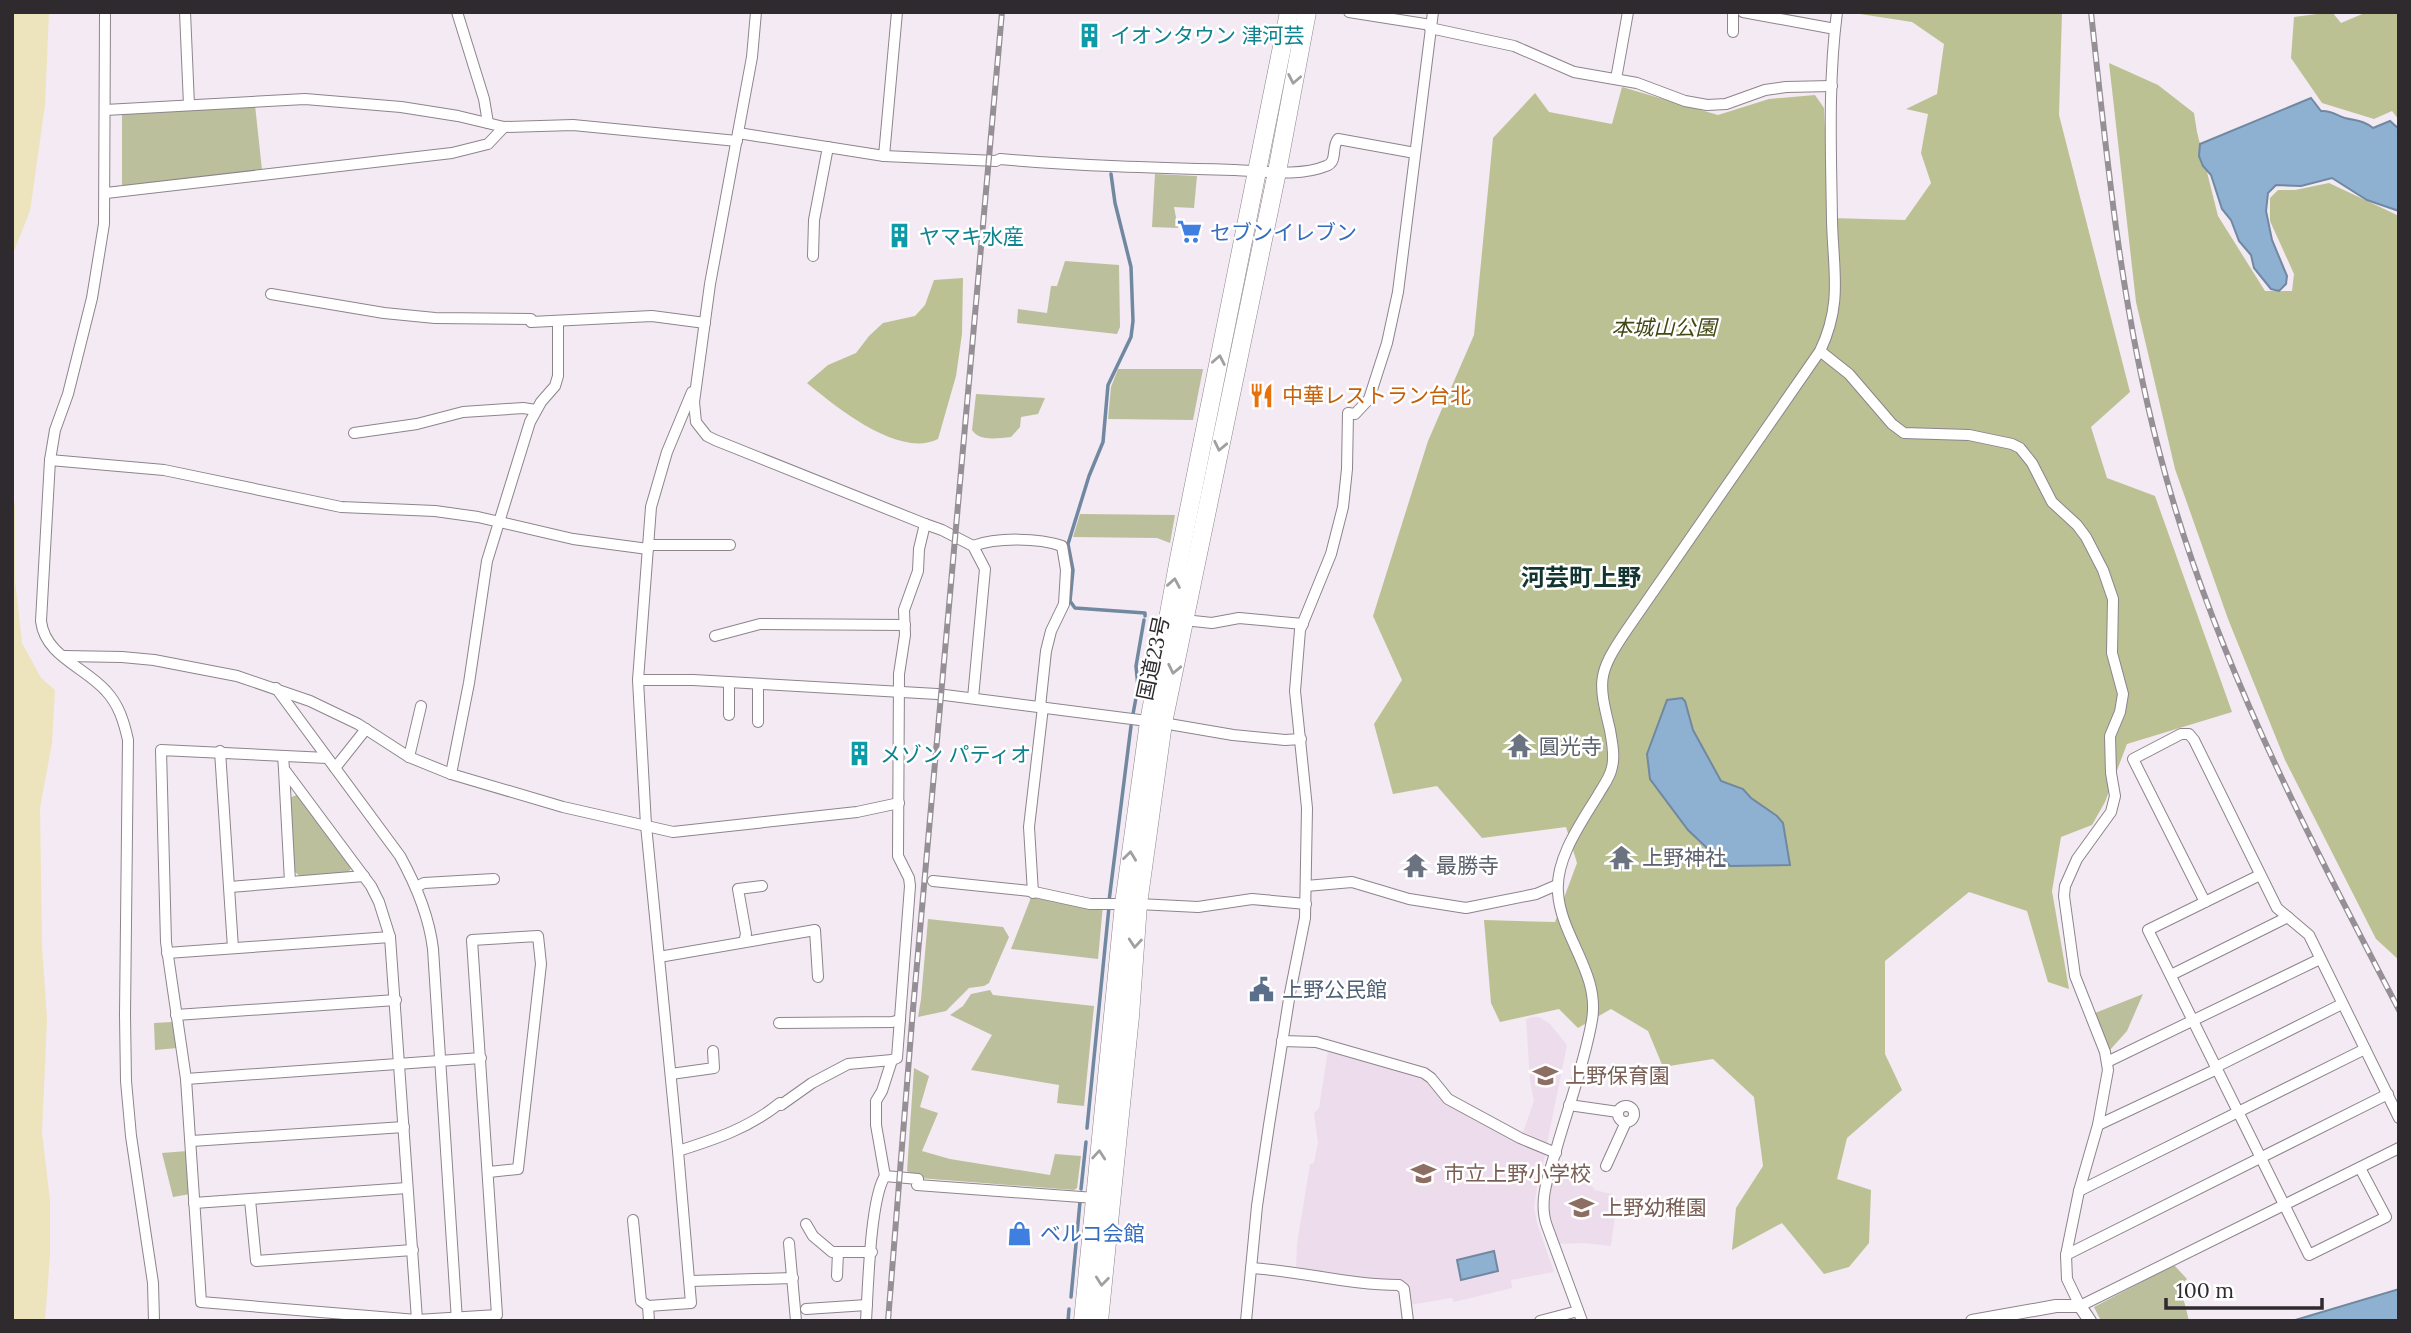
<svg xmlns="http://www.w3.org/2000/svg" width="2411" height="1333" font-family="Lora,'Noto Sans JP',serif">
  <style>
    .built { fill: #edddec }
    .green { fill: #bbbf9b }
    .forest { fill: #bcc194 }
    .sand { fill: #ede4be }
    .water { fill: #8eb1d2; stroke: #7188a1; stroke-width: 2 }
    .lines { fill: none; stroke-linecap: round; stroke-linejoin: round }
    .stream { stroke: #7188a1; stroke-width: 3.5 }
    .minor-casing { stroke: #8d848c; stroke-width: 12 }
    .tertiary-casing { stroke: #8d848c; stroke-width: 14 }
    .trunk-casing { stroke: #8d848c; stroke-width: 19 }
    .minor { stroke: #fff; stroke-width: 10 }
    .tertiary { stroke: #fff; stroke-width: 12 }
    .trunk { stroke: #fff; stroke-width: 18 }
    .rail-casing { stroke: #968f96; stroke-width: 6 }
    .rail { stroke: #fff; stroke-width: 3.5; stroke-dasharray: 10; stroke-linecap: butt }
    .oneway { stroke: #a19fa1 }
    .labels { text-anchor: middle; dominant-baseline: central; stroke-width: 5; stroke-linejoin: round; paint-order: stroke }
    .culture-label { font-size: 21px; fill: #0d838f; stroke: #fff; text-anchor: start }
    .shop-label { font-size: 21px; fill: #366cbe; stroke: #fff; text-anchor: start }
    .park-label { font-size: 21px; font-style: italic; fill: #444814; stroke: #fff }
    .food-label { font-size: 21px; fill: #c56008; stroke: #fff; text-anchor: start }
    .street-label { font-size: 21px; fill: #2e2a2e; stroke: #fff }
    .worship-label { font-size: 21px; fill: #5b616d; stroke: #fff; text-anchor: start }
    .service-label { font-size: 21px; fill: #4e5e75; stroke: #fff; text-anchor: start }
    .education-label { font-size: 21px; fill: #785e54; stroke: #fff; text-anchor: start }
    .quarter-label { font-size: 24px; font-weight: bold; fill: #133530; stroke: #fff }
  </style>
  <rect width="100%" height="100%" fill="#f3eaf3"/>
  <g class="built">
    <path d="M1532,1017H1539L1550,1024L1567,1045L1547,1144L1523,1132L1534,1101L1530,1081L1526,1019Z"/>
    <path d="M1328,1050L1422,1076L1441,1098L1546,1153L1538,1181L1534,1207L1537,1223L1554,1272L1511,1280L1512,1288L1454,1302L1452,1298L1409,1305L1407,1288L1296,1268L1297,1244L1310,1164L1314,1163L1318,1143L1314,1113L1319,1108Z"/>
    <path d="M1555,1166L1564,1169L1570,1177L1588,1182L1595,1190L1611,1194L1617,1200L1611,1246L1584,1243L1558,1244L1548,1215V1197Z"/>
  </g>
  <g class="green">
    <path d="M255,105L262,170L122,186V114Z"/>
    <path d="M1155,174L1197,176L1194,208L1174,207L1178,228L1152,227Z"/>
    <path d="M1065,261L1119,265L1120,327L1117,334L1017,323L1018,309L1047,313L1051,286H1057Z"/>
    <path d="M1118,369H1203L1193,420L1108,419L1111,387Z"/>
    <path d="M976,394L1045,398L1038,414L1021,417L1020,427L1011,437C997,438 980,442 972,430Z"/>
    <path d="M1080,514L1175,515L1170,543L1157,538L1073,537Z"/>
    <path d="M299,794L352,867L348,873L301,877L295,872L289,798Z"/>
    <path d="M1032,895L1103,905L1098,959L1011,949Z"/>
    <path d="M928,919L1003,927L1009,937L989,983L984,986L969,988L946,1011L918,1017L921,999Z"/>
    <path d="M990,990L993,995L1094,1006L1084,1106L1057,1103L1059,1085L971,1070L992,1035L950,1015L963,1006L971,994Z"/>
    <path d="M2143,994L2127,1031L2109,1051L2095,1013Z"/>
    <path d="M172,1022L177,1048L155,1050L154,1023Z"/>
    <path d="M914,1068L929,1076L920,1107L938,1113L922,1151L950,1159L1050,1175L1055,1154L1081,1156L1077,1188L1074,1190L919,1178L907,1171Z"/>
    <path d="M187,1151L190,1194L173,1197L162,1153Z"/>
    <path d="M2174,1265L2187,1279L2180,1285L2189,1321H2101L2094,1307Z"/>
  </g>
  <g class="forest">
    <path d="M1847,12H2062L2059,115L2130,392L2091,427L2107,478L2155,496L2232,712L2127,744L2105,802L2092,825L2061,837L2052,891L2069,989L2048,982L2027,911L1969,892L1885,961V1054L1902,1090L1847,1138L1837,1179L1871,1190L1869,1243L1849,1267L1824,1274L1782,1223L1732,1250L1736,1208L1763,1166L1754,1097L1713,1059L1663,1067L1648,1031L1611,1009L1578,1028L1559,1009L1500,1022L1491,1003L1484,920L1555,922L1577,863L1566,827L1482,838L1437,786L1393,794L1374,724L1402,680L1373,616L1428,441L1474,335L1493,138L1535,93L1549,112L1612,124L1622,87L1718,115L1769,99L1815,95L1824,108L1829,218L1905,220L1931,183L1921,153L1928,114L1906,109L1937,94L1944,44L1912,22Z"/>
    <path d="M2332,12L2341,23L2367,12H2399V120L2392,111L2374,119L2322,103L2291,58L2294,17Z"/>
    <path d="M2109,63L2158,85L2194,113L2197,132L2218,216L2265,291H2292L2294,274L2270,221V198L2278,190H2295L2329,183L2399,216V960L2376,939L2285,760L2228,619L2175,469L2136,302Z"/>
    <path d="M963,278L962,334L956,376L938,439C899,459 835,406 807,383L828,365L856,353L869,336L883,323L915,316L925,305L934,280Z"/>
  </g>
  <g class="sand">
    <path d="M12,12H49L45,105L30,211L12,256Z"/>
    <path d="M12,494L15,505V580L22,643L41,678L55,690L52,743L40,808L42,946L47,1019L42,1133L50,1200V1255L45,1321H12Z"/>
  </g>
  <g class="water">
    <path d="M2311,98L2321,111C2331,110 2336,115 2345,118C2356,121 2363,120 2373,128L2390,121L2399,129V211L2367,200L2332,178L2301,186L2276,185L2268,193L2266,211L2272,240L2287,276L2286,284L2279,291L2271,289L2254,268L2251,255L2239,241L2231,220L2222,209L2211,175L2203,166L2199,156L2200,144Z"/>
    <path d="M1682,698L1685,701L1693,730L1721,781L1743,789L1751,798L1777,816L1783,823L1790,865L1730,866L1720,855L1708,849L1688,830L1650,779L1647,754L1667,700Z"/>
    <path d="M1494,1251L1498,1271L1461,1280L1457,1260Z"/>
    <path d="M2399,1289V1321H2292Z"/>
  </g>
  <g class="lines">
    <g class="stream">
      <path d="M1111,174L1115,203L1131,267L1133,321L1131,337L1108,385L1103,442L1089,476L1068,544L1073,570L1070,601L1075,608L1145,613V616"/>
      <path d="M1133,714L1138,687L1136,666L1144,620"/>
      <path d="M1109,901L1131,726"/>
      <path d="M1087,1128L1109,907"/>
      <path d="M1081,1189L1086,1142"/>
      <path d="M1071,1297L1080,1202"/>
      <path d="M1068,1321L1069,1309"/>
    </g>
    <defs>
      <g id="minor">
        <path d="M105,12L104,224L92,298L68,394L55,430L50,460L41,621C45,656 85,667 106,691C119,705 124,722 128,740L125,1015L126,1081L131,1136L153,1283L154,1321"/>
        <path d="M185,12L189,105"/>
        <path d="M457,12L484,99L488,123"/>
        <path d="M756,12L752,57L710,284L694,402L696,422L707,436L715,440L925,524L919,549L918,571L904,610L905,635L899,674L898,856L909,878L910,886L897,1058L892,1060L882,1091L876,1101V1125L885,1176L918,1179L917,1185L1095,1198"/>
        <path d="M1349,12L1431,25"/>
        <path d="M1743,12L1835,29"/>
        <path d="M1430,28L1514,46L1574,72L1637,83L1685,101L1707,105L1726,104L1765,90L1786,87L1832,86"/>
        <path d="M1733,32V12"/>
        <path d="M1616,79L1628,12"/>
        <path d="M105,110L305,99L401,107L458,116L504,127L573,125L737,141"/>
        <path d="M738,133L884,156L996,161L1000,159C1078,166 1157,168 1235,170C1262,171 1300,177 1326,166C1338,162 1331,148 1338,139L1415,153"/>
        <path d="M884,156L897,12"/>
        <path d="M106,193L452,153L488,144L504,127"/>
        <path d="M813,256L814,220L828,147"/>
        <path d="M271,294L384,313L435,318L531,319"/>
        <path d="M531,322L652,316L705,323"/>
        <path d="M1820,351L1849,374L1892,424L1904,433L1969,435L2012,444L2020,448L2032,463L2052,502L2077,525L2086,537L2103,570L2113,599L2112,653L2123,694L2120,712L2110,736L2111,773L2115,796L2111,812L2077,859L2065,886L2064,896L2075,976L2105,1052L2108,1070L2098,1125L2079,1191L2066,1255L2067,1279L2080,1306L2399,1148"/>
        <path d="M354,433L417,424L463,412L523,408L536,410"/>
        <path d="M50,460L164,470L341,507L435,511L478,517L573,539L648,549"/>
        <path d="M925,524L942,530L973,546L985,569L973,698"/>
        <path d="M648,545H730"/>
        <path d="M973,546C997,537 1039,538 1062,546L1066,570L1064,604L1051,631L1046,651L1040,707"/>
        <path d="M1184,620L1212,623L1239,618L1303,624"/>
        <path d="M715,636L760,624L905,625"/>
        <path d="M64,656L122,657L154,660L237,676L310,701L358,724L409,757L451,774L563,807L673,832L857,812L899,803"/>
        <path d="M638,680H693L937,694L1163,723L1233,735L1285,740L1301,739"/>
        <path d="M729,682V715"/>
        <path d="M276,688L400,856C416,885 429,916 433,949L457,1321"/>
        <path d="M758,722V684"/>
        <path d="M220,751L233,948"/>
        <path d="M283,756L284,769L371,886L379,902L390,937L417,1320"/>
        <path d="M409,757L421,706"/>
        <path d="M327,758L161,750L166,942L186,1079L201,1302L417,1320L497,1315L472,940L538,936L541,964L518,1169L489,1172"/>
        <path d="M335,768L366,729"/>
        <path d="M284,770L290,882"/>
        <path d="M451,774L469,683L487,561L530,422L541,402L555,386L558,376V322"/>
        <path d="M2260,875L2148,930L2309,1255L2386,1217L2360,1168"/>
        <path d="M933,881L1030,891L1090,904H1124"/>
        <path d="M1306,886L1352,882L1409,899L1466,908L1536,894L1557,885"/>
        <path d="M230,887L364,876"/>
        <path d="M416,887L424,883L494,879"/>
        <path d="M1033,893L1029,827L1043,707"/>
        <path d="M2205,902L2133,759L2181,734H2189L2194,740L2277,908L2309,935L2399,1118"/>
        <path d="M1138,904L1198,907L1252,899L1306,904"/>
        <path d="M744,942L746,934L738,889L762,886"/>
        <path d="M167,953L390,937"/>
        <path d="M659,957L815,930L818,977"/>
        <path d="M2171,975L2288,917"/>
        <path d="M176,1015L396,1000"/>
        <path d="M779,1023L892,1022L900,1020"/>
        <path d="M1282,1041L1316,1042L1424,1073L1431,1078L1448,1099L1520,1138L1556,1153"/>
        <path d="M2107,1062L2320,959"/>
        <path d="M2216,1067L2342,1004"/>
        <path d="M671,1074L714,1068L713,1051"/>
        <path d="M186,1079L481,1058"/>
        <path d="M1569,1105L1618,1112"/>
        <circle cx="1626" cy="1114" r="8"/>
        <path d="M2098,1125L2217,1069"/>
        <path d="M192,1141L404,1127"/>
        <path d="M678,1151C716,1139 749,1128 780,1103L781,1105L812,1083L848,1064L892,1060"/>
        <path d="M1606,1166L1626,1122"/>
        <path d="M2079,1191L2365,1049"/>
        <path d="M250,1200L256,1261L413,1250"/>
        <path d="M194,1203L407,1188"/>
        <path d="M633,1220L641,1301L648,1306"/>
        <path d="M806,1224L813,1236L832,1252H872"/>
        <path d="M789,1243L796,1321"/>
        <path d="M2066,1255L2388,1094"/>
        <path d="M1251,1268C1301,1271 1349,1285 1399,1285L1404,1289L1408,1321"/>
        <path d="M837,1276L838,1252"/>
        <path d="M690,1281L793,1278"/>
        <path d="M806,1309L867,1305"/>
        <path d="M649,1321L648,1306L691,1303L678,1151L646,825L638,680L651,507L667,452L692,392"/>
        <path d="M866,1321C868,1290 870,1199 885,1176"/>
        <path d="M1246,1321L1257,1206L1269,1125L1290,993L1305,918L1307,808L1295,691L1300,630L1331,554L1343,507L1347,469L1348,413L1355,414L1369,399L1387,343L1398,292L1433,12"/>
        <path d="M1540,1321L1578,1311"/>
        <path d="M1582,1321L1547,1226C1537,1199 1551,1170 1558,1143C1570,1102 1585,1061 1592,1020C1600,973 1561,937 1558,893C1555,859 1581,823 1598,795C1603,786 1610,778 1612,767C1615,755 1612,743 1610,730C1598,681 1597,674 1626,631L1820,351C1843,303 1833,270 1832,220C1831,151 1828,81 1837,12"/>
      </g>
      <path id="tertiary" d="M1972,1321L2056,1306H2080L2090,1321"/>
      <g id="trunk">
        <path d="M1083,1321L1124,904L1149,722L1179,559L1289,12"/>
        <path d="M1099,1321L1130,1016L1138,904L1163,723L1277,172L1307,12"/>
      </g>
    </defs>
    <use href="#minor" class="minor-casing"/>
    <use href="#tertiary" class="tertiary-casing"/>
    <use href="#trunk" class="trunk-casing"/>
    <use href="#minor" class="minor"/>
    <use href="#tertiary" class="tertiary"/>
    <use href="#trunk" class="trunk"/>
    <defs>
      <g id="rail">
        <path d="M2091,12C2107,160 2121,307 2159,451C2210,649 2305,830 2399,1010"/>
        <path d="M888,1321L913,1009L1002,12"/>
      </g>
    </defs>
    <use href="#rail" class="rail-casing"/>
    <use href="#rail" class="rail"/>
  </g>
  <defs><path id="oneway-chevron" d="M-2-3.5L2.5 0L-2 3.5" fill="none" stroke-width="1.6" stroke-linecap="round" stroke-linejoin="round" transform="scale(1.75)"/></defs>
  <g class="oneway">
    <use href="#oneway-chevron" transform="translate(1294 79) rotate(101)"/>
    <use href="#oneway-chevron" transform="translate(1219 360) rotate(-79)"/>
    <use href="#oneway-chevron" transform="translate(1220 446) rotate(102)"/>
    <use href="#oneway-chevron" transform="translate(1174 583) rotate(-80)"/>
    <use href="#oneway-chevron" transform="translate(1174 669) rotate(102)"/>
    <use href="#oneway-chevron" transform="translate(1130 856) rotate(-83)"/>
    <use href="#oneway-chevron" transform="translate(1135 943) rotate(95)"/>
    <use href="#oneway-chevron" transform="translate(1099 1155) rotate(-85)"/>
    <use href="#oneway-chevron" transform="translate(1102 1281) rotate(96)"/>
  </g>
  <defs>
    <symbol id="building-bare" viewBox="-9 -9 18 18"><path d="M-4-6H4V6H1V3H-1V6H-4ZM-2.5-4.3h1.7v1.8h-1.7ZM.8-4.3h1.7v1.8H.8ZM-2.5-1h1.7V.8h-1.7ZM.8-1h1.7V.8H.8Z" fill="#0f9aa8" stroke="#fff" stroke-width="2.5" paint-order="stroke"/></symbol>
    <symbol id="supermarket-bare" viewBox="-9 -9 18 18"><path d="M-6-5.5h2.5l.6 2H6L4.5 2H-2.5L-4.4-4H-6ZM-1.5 3.2a1.3 1.3 0 1 0 .1 0ZM3 3.2a1.3 1.3 0 1 0 .1 0Z" fill="#3f7fe0" stroke="#fff" stroke-width="2.5" paint-order="stroke"/></symbol>
    <symbol id="restaurant-bare" viewBox="-9 -9 18 18"><path d="M-5-6h1v4h1v-4h1v4h1v-4h1v5L-1.5 .5V6h-2V.5L-5-1ZM5-6V6H3V1.5H1.5Q1.5-4 5-6Z" fill="#e8710a" stroke="#fff" stroke-width="2.5" paint-order="stroke"/></symbol>
    <symbol id="temple-bare" viewBox="-9 -9 18 18"><path d="M0-6L5-2H3V0L6.5 2.5H4V6H1.5V3h-3V6H-4V2.5H-6.5L-3 0V-2H-5Z" fill="#6b7280" stroke="#fff" stroke-width="2.5" paint-order="stroke"/></symbol>
    <symbol id="civic-bare" viewBox="-9 -9 18 18"><path d="M-.6-6.5H3V-4.5H.6V-3L4-1V1h2V6H-6V1h2V-1L-.6-3ZM-1.2 2.5V6h2.4V2.5Z" fill="#5c6f8a" stroke="#fff" stroke-width="2.5" paint-order="stroke"/></symbol>
    <symbol id="school-bare" viewBox="-9 -9 18 18"><path d="M0-5L7-2L0 1L-7-2ZM-4 1L0 2.5L4 1V4Q0 6-4 4Z" fill="#8d6e63" stroke="#fff" stroke-width="2.5" paint-order="stroke"/></symbol>
    <symbol id="shop-bare" viewBox="-9 -9 18 18"><path d="M-5-2.5h2.3a2.7 3.5 0 0 1 5.4 0H5L5.5 6h-11ZM-1.5-2.5h3a1.5 2.3 0 0 0-3 0Z" fill="#3f7fe0" stroke="#fff" stroke-width="2.5" paint-order="stroke"/></symbol>
  </defs>
  <g fill-rule="evenodd">
    <use href="#building-bare" x="1072" y="18" width="35" height="35"/>
    <use href="#supermarket-bare" x="1172" y="214" width="35" height="35"/>
    <use href="#building-bare" x="882" y="218" width="35" height="35"/>
    <use href="#restaurant-bare" x="1244" y="378" width="35" height="35"/>
    <use href="#temple-bare" x="1502" y="728" width="35" height="35"/>
    <use href="#building-bare" x="842" y="736" width="35" height="35"/>
    <use href="#temple-bare" x="1604" y="840" width="35" height="35"/>
    <use href="#temple-bare" x="1398" y="848" width="35" height="35"/>
    <use href="#civic-bare" x="1244" y="972" width="35" height="35"/>
    <use href="#school-bare" x="1528" y="1058" width="35" height="35"/>
    <use href="#school-bare" x="1406" y="1156" width="35" height="35"/>
    <use href="#school-bare" x="1564" y="1190" width="35" height="35"/>
    <use href="#shop-bare" x="1002" y="1216" width="35" height="35"/>
  </g>
  <g class="labels">
    <g class="culture-label">
      <text x="1110" y="35">イオンタウン 津河芸</text>
      <text x="919" y="236">ヤマキ水産</text>
      <text x="880" y="754">メゾン パティオ</text>
    </g>
    <g class="shop-label">
      <text x="1210" y="232">セブンイレブン</text>
      <text x="1040" y="1233">ベルコ会館</text>
    </g>
    <g class="park-label">
      <text x="1664" y="327">本城山公園</text>
    </g>
    <g class="food-label">
      <text x="1282" y="395">中華レストラン台北</text>
    </g>
    <g class="street-label">
      <text transform="translate(1153 658) rotate(-78)">国道23号</text>
    </g>
    <g class="worship-label">
      <text x="1539" y="746">圓光寺</text>
      <text x="1642" y="857">上野神社</text>
      <text x="1436" y="865">最勝寺</text>
    </g>
    <g class="service-label">
      <text x="1282" y="989">上野公民館</text>
    </g>
    <g class="education-label">
      <text x="1565" y="1075">上野保育園</text>
      <text x="1444" y="1173">市立上野小学校</text>
      <text x="1602" y="1207">上野幼稚園</text>
    </g>
    <g class="quarter-label">
      <text x="1581" y="577">河芸町上野</text>
    </g>
  </g>
  <rect width="2411" height="1333" fill="none" stroke="#2e2a2e" stroke-width="28"/>
  <path d="M2166 1298v10h156v-10" fill="none" stroke="#2e2a2e" stroke-width="3.5"/>
  <text x="2176" y="1298" font-size="21" fill="#2e2a2e" stroke="#ffffff" stroke-width="5" paint-order="stroke">100 m</text>
</svg>
